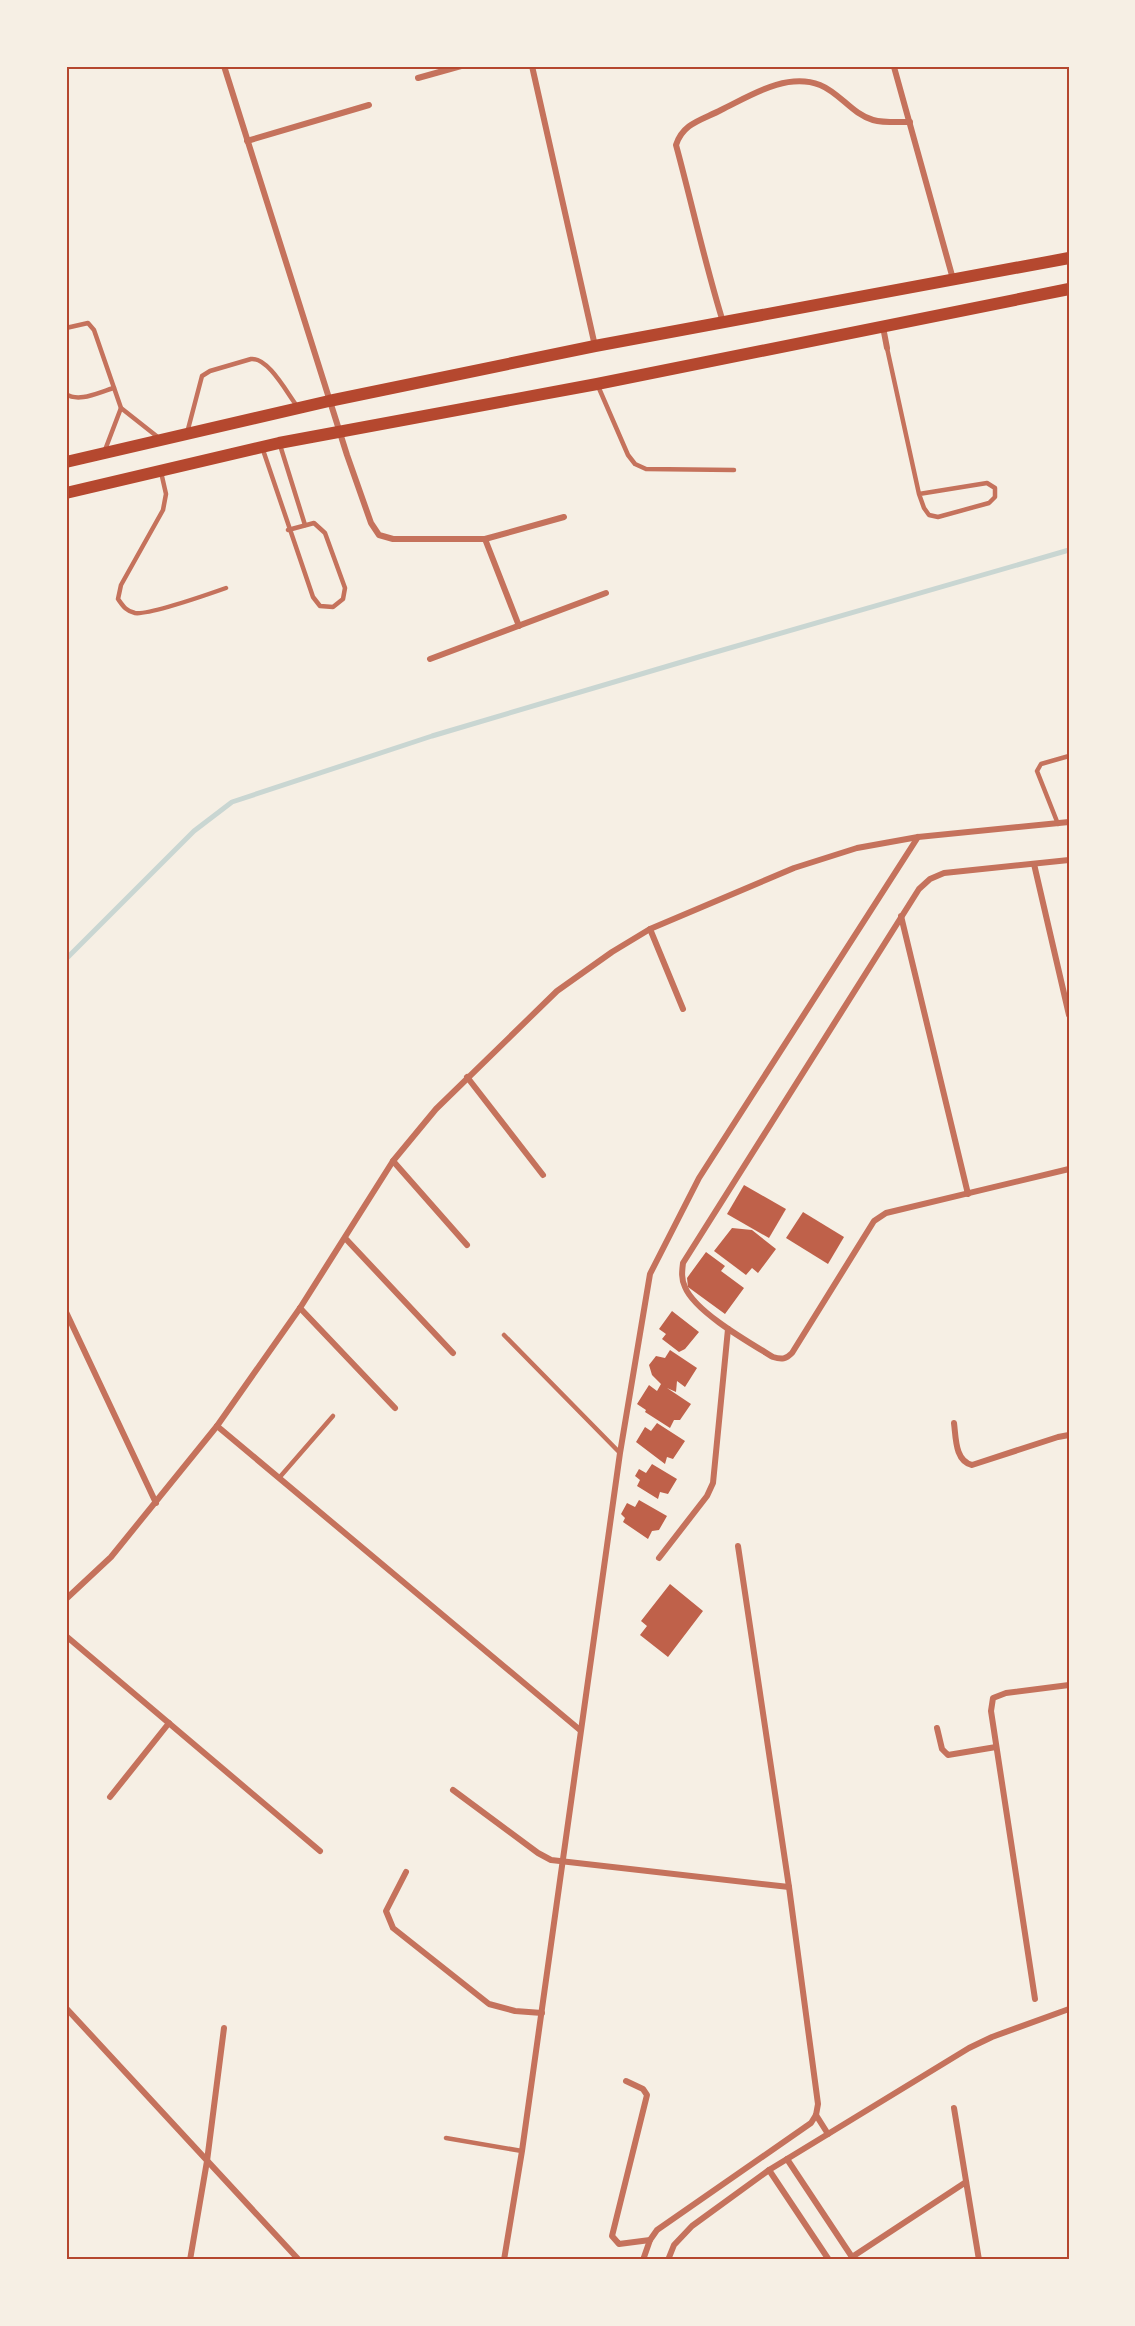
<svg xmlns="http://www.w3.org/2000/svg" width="1135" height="2326" font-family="'Noto Sans',sans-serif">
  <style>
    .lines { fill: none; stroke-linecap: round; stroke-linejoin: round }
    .stream { stroke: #c9d6d2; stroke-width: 5 }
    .building { fill: #bf614a }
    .service { stroke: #c5725c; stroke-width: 4.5 }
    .minor { stroke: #c5725c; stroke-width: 6 }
    .secondary { stroke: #b5482f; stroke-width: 12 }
    .neatline { fill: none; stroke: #b5482f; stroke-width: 2 }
  </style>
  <rect width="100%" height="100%" fill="#f6efe4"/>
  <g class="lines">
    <path class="stream" d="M66,959L194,831L232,802L432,736L702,656L1069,550"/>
  </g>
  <g class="building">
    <path d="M744,1185L786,1209L769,1238L727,1214Z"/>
    <path d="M803,1212L844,1237L828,1264L786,1238Z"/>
    <path d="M732,1228L752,1230L776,1249L758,1273L752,1268L746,1275L714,1251Z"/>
    <path d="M706,1252L725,1266L721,1271L744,1288L725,1314L688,1287L687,1278Z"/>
    <path d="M672,1311L699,1332L685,1349L679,1352L662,1339L666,1334L659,1329Z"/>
    <path d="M670,1350L697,1368L685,1387L677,1381L676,1392L667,1388L691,1404L680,1420H674L670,1428L645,1412L646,1410L637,1404L649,1385L657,1391L661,1384L652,1375L649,1365L656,1356L665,1358Z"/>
    <path d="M657,1423L685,1441L673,1459L667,1457L665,1464L636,1442L645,1427L651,1431Z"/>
    <path d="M652,1464L677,1479L668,1494L660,1492L658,1499L637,1486L640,1480L635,1476L639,1469L646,1473Z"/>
    <path d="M639,1500L667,1516L659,1530L652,1531L648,1539L623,1522L625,1518L621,1514L627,1503L635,1507Z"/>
    <path d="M670,1584L703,1611L668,1657L640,1635L647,1626L641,1621Z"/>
  </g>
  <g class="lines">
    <g class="service">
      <path d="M66,328L88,323L94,330L121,408L159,438"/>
      <path d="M887,348L919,494L924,508L929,515L938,517L989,503L995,497V488L987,483L919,494"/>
      <path d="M598,386L628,455L635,464L646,469L734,470"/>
      <path d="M66,394C79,403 99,392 114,388"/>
      <path d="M187,433L202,376L210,371L251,359C268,357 287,393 297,406"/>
      <path d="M280,445L305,525"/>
      <path d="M262,447L313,597L320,606L333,607L343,599L345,588L325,533L314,523L288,530"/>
      <path d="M105,450L121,408"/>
      <path d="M161,472L166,494L163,510L121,585L118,599C123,606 126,611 135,613C149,615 209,594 226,588"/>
      <path d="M1058,824L1037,771L1041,764L1069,756"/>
      <path d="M504,1335L620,1453"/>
      <path d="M279,1478L333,1416"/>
      <path d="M446,2138L522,2151"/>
    </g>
    <g class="minor">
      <path d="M224,66L347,455L371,523L379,535L393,539H485L564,517"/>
      <path d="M532,66L595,346"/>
      <path d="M894,67L953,279"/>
      <path d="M418,78L461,66"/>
      <path d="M247,141L369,105"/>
      <path d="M723,322C705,264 692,204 676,145C683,123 702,120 721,110C750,96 786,72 820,85C840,93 852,114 873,120C884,123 898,122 910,122"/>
      <path d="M883,327L887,348"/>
      <path d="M485,539L519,626"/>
      <path d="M430,659L606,593"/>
      <path d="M1069,860L944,873L930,879L919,889L683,1263C682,1271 681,1279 685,1287C695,1312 750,1343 773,1357C782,1360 786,1359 792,1353L874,1221L886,1213L1069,1169"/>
      <path d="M1034,864L1069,1015"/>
      <path d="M901,916L968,1194"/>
      <path d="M650,929L683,1009"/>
      <path d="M467,1077L543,1175"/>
      <path d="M393,1161L467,1245"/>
      <path d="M345,1238L453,1353"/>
      <path d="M300,1308L395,1408"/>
      <path d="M66,1312L156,1503"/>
      <path d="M954,1423C956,1438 955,1461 972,1465L1058,1437L1069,1435"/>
      <path d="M217,1426L580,1730"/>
      <path d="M659,1558L707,1496L713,1483L728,1329"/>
      <path d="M66,1599L111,1557L217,1426L300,1308L393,1161L436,1109L557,991L612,952L650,929L794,868L857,848L918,837L1069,822"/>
      <path d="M66,1636L320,1851"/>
      <path d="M937,1728L942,1749L948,1755L996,1747"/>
      <path d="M453,1790L538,1853L551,1860L789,1887"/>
      <path d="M110,1797L169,1723"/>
      <path d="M406,1872L386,1911L393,1928L489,2004L515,2011L542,2013"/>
      <path d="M1035,1999L991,1711L993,1698L1006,1693L1069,1685"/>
      <path d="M66,2008L299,2260"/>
      <path d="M626,2081L643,2089L647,2095L612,2236L619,2244L650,2240"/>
      <path d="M954,2108L979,2260"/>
      <path d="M816,2115L828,2134"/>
      <path d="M787,2159L852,2257L966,2182"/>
      <path d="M769,2170L829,2260"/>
      <path d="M190,2260L207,2161L224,2028"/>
      <path d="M504,2260L522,2151L620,1453L650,1274L699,1178L918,837"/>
      <path d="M643,2260L650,2240L657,2230L811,2123L816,2115L818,2104L789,1887L738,1546"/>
      <path d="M668,2260L674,2245L692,2226L769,2170L969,2048L992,2037L1069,2009"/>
    </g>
    <g class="secondary">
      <path d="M66,462L329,401L595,346L1069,258"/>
      <path d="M66,493L279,443L597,384L1069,289"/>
    </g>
  </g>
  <rect width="1135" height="2326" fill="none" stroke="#f6efe4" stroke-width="135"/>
  <rect x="68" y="68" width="1000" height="2190" class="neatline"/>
</svg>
